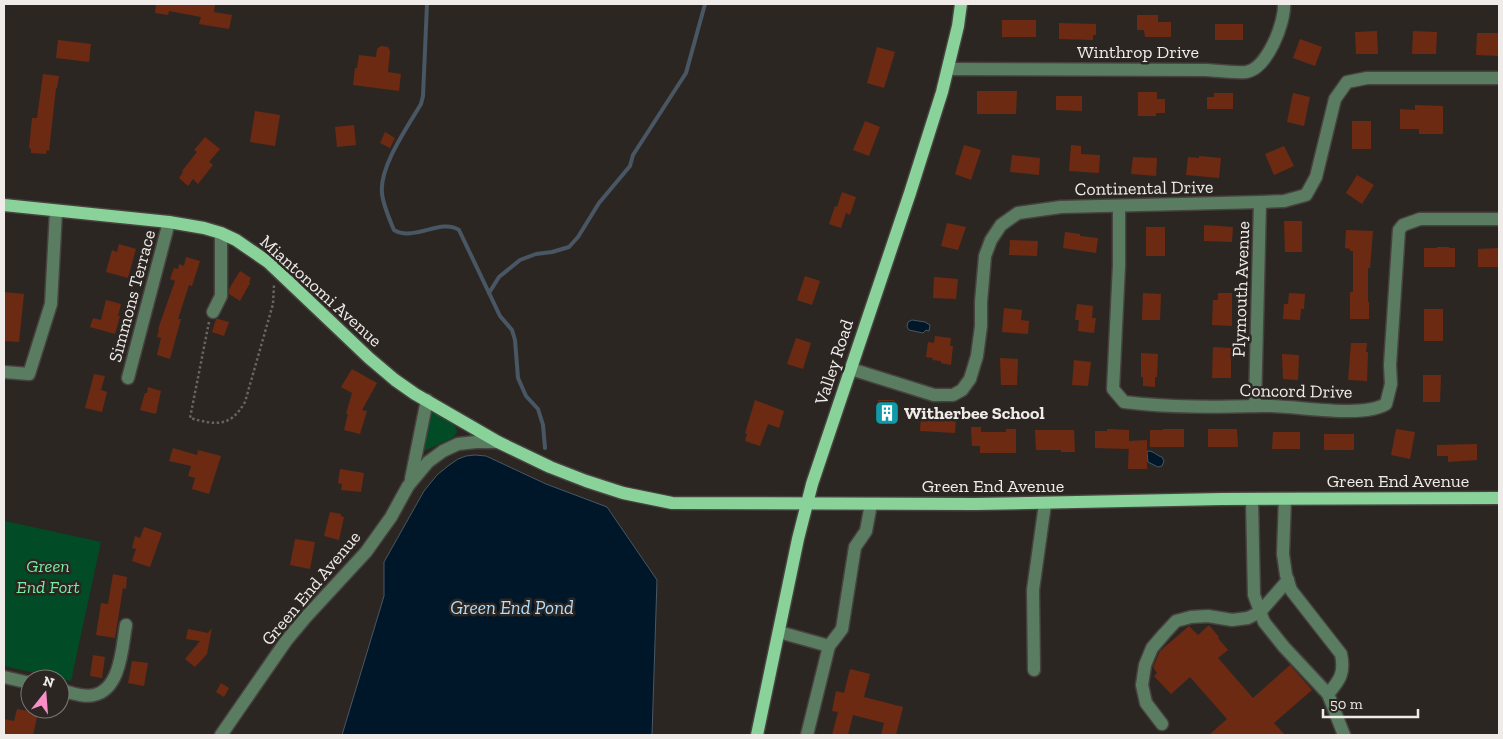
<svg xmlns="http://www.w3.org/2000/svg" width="1503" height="739" font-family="'Zilla Slab',serif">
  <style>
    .green { fill: #014b26 }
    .water { fill: #001729; stroke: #485763 }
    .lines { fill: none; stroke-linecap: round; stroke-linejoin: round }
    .stream { stroke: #485763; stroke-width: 4 }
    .building { fill: #6d2a12 }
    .minor-casing { stroke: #47423f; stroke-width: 15 }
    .major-casing { stroke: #47423f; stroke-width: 15 }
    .path { stroke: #696361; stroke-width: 2.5; stroke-dasharray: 2.5 2.5; stroke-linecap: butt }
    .minor { stroke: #5a7d61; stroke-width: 12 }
    .major { stroke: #89d29a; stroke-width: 12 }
    .labels { text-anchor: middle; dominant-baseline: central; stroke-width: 5; stroke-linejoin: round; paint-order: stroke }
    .street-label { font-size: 18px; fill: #efebe9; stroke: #2c2623 }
    .poi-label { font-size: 18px; font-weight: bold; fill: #efebe9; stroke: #2c2623; text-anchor: start }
    .park-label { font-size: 18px; font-style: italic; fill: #73efa0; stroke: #2c2623 }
    .water-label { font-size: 19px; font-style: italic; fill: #b2defd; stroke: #2c2623 }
  </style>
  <rect width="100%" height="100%" fill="#2c2623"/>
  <g class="green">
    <path d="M433,412C442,417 456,421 457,432L453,438L426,450H423L422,448L429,413Z"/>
    <path d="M5,521L101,542L71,681L4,666V526Z"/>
  </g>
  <g class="water">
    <path d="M912,320L925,322L930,325L929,331L926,330L923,333L909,330L907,327L908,322Z"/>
    <path d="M1148,451C1154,451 1157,456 1162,457L1164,461L1162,466L1158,467L1148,462L1147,452Z"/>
    <path d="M475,455L486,456L546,484L607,507L657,580L652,735H342L384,596V562L424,491L437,475L448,466L458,459L466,456Z"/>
  </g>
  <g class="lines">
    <g class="stream">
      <path d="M427,4L423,96L421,104C408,126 379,167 382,193C383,205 389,218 394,230C414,242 441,218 459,230L500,316L512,330L515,340L518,378L526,396L538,409L543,425L545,448"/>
      <path d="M489,293L499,277L520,260L536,254L552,252L569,247L578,237L599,203L630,166L633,155L686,73L705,4"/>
    </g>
  </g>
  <g class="building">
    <path d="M156,4H207L215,5L214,12L232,15L229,29L199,24L201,17L169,11L168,15L155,13Z"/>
    <path d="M1137,15H1158V22H1171V37H1145L1144,30H1137Z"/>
    <rect x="1002" y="20" width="34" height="17"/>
    <path d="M1059,23L1096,24V35H1093V40L1059,39Z"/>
    <rect x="1215" y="24" width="28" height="16"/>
    <path d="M1377,31L1378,54H1356L1355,32Z"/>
    <path d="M1413,31L1437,32L1436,54H1412Z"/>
    <path d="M1477,33H1499V56L1476,55Z"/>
    <path d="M1300,39L1322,47L1315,66L1293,58Z"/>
    <path d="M58,40L91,44L89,62L56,58Z"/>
    <path d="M381,46L388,47L390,51L388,72L401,74L399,91L353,85L355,68H357L359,55L376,57L377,49Z"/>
    <path d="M877,47L895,52L884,88L867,83Z"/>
    <path d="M43,74L59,76L57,88H56L49,151L47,150L46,154L31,153V149L29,148L32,118H37Z"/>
    <path d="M977,91H1017L1016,114H977Z"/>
    <path d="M1138,92H1157V99H1165V113H1156V116H1138Z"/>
    <path d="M1214,93H1233V109H1207V97H1214Z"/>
    <path d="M1293,93L1310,97L1304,126L1287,122Z"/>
    <path d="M1056,96H1082V111L1056,110Z"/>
    <path d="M1415,105L1443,106V134H1419V129H1400V109L1415,110Z"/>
    <path d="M255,111L280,115L275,146L250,142Z"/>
    <path d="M865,121L880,127L869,156L853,150Z"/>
    <rect x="1352" y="121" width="19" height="28"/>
    <path d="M354,125L356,145L337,147L335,127Z"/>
    <path d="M385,132L395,138L390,148L380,143Z"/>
    <path d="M205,137L220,149L209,162L213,165L198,184L193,179L188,186L179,178L183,172L182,171L197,152L194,150Z"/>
    <path d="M964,145L981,150L971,180L955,174Z"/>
    <path d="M1071,145L1081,146V154L1100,155L1099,173L1069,171Z"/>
    <path d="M1284,146L1294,166L1274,175L1265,154Z"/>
    <path d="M1012,155L1040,158L1039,175L1010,172Z"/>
    <path d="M1199,156L1221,158L1219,178L1186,175L1188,157L1199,158Z"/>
    <path d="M1133,157L1157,158L1156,176L1131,174Z"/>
    <path d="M1357,175L1374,185L1362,204L1346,193Z"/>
    <path d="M842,192L856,197L850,215L846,213L841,228L829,224L835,206L837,207Z"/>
    <path d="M1284,221H1302V252H1285Z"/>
    <path d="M947,223L966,227L958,250L941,246Z"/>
    <path d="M1204,225L1233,227L1232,242L1204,241Z"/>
    <rect x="1146" y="227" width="19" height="29"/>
    <path d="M1346,230L1373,231L1370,268H1368V302H1369V319H1350V292H1353V251H1350V249L1345,248Z"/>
    <path d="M1065,232L1080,234V236L1098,238L1096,253L1063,248Z"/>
    <path d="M1010,240L1038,241L1037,256L1009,255Z"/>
    <path d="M119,244L136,249L128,278L106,272L112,250L117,252Z"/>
    <path d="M1437,247H1449V248H1455V267H1424V248H1437Z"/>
    <path d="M1499,248V267H1478V249Z"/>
    <path d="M186,257L200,261L192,286L189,285L178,319H181L170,359L157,355L161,338L157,337L159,330L158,329L175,281L170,279L174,268L178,269L179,264L184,266Z"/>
    <path d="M240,271L251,278L249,282L250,283L240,301L229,294V289Z"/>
    <path d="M805,276L820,281L812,305L797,300Z"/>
    <path d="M934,277L958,279L956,299L933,298Z"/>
    <path d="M4,292L24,294L19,342L4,341Z"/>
    <path d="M1143,293L1161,294L1160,320H1142Z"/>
    <path d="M1218,293H1232V326L1212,325L1213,300H1218Z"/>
    <path d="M1289,293L1305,294L1304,309H1301L1300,320L1283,319L1284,304H1288Z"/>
    <path d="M106,300L121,304L118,316H120L115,334L90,327L93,318L101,320Z"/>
    <path d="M1077,304L1093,306L1092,318H1096L1094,333L1078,331L1079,320H1075Z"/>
    <path d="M1004,308L1022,310L1021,320L1029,321L1028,334L1002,332Z"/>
    <rect x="1424" y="309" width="19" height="32"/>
    <path d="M216,319H218L229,322L224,336L212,332Z"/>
    <path d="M935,336L951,338L950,346H953L951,365L941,363V361L932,360L933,358L926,357L928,342L934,343Z"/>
    <path d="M796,338L811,343L803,369L787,364Z"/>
    <path d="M1351,343H1367L1366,352H1368L1367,381L1348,380Z"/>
    <path d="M1213,347L1231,348V378H1212Z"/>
    <path d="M1141,353L1158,354L1157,377H1155V387L1143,386V377H1141Z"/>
    <path d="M1282,354L1299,355L1298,380L1283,379Z"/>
    <path d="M1000,358L1018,359L1017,385H1001Z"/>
    <path d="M1074,360L1091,362L1088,386L1072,385Z"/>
    <path d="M352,369L377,383L362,410L367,411L360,434L344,430L348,414H346L352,393L341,387Z"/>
    <path d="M94,374L105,376L101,390L107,392L102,412L85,408Z"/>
    <path d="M1423,375H1441L1440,402H1423Z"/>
    <path d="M148,387L161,391L156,414L140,410L145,393H147Z"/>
    <path d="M755,400L784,411L779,428L768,424L760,446L745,441L747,434L745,433Z"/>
    <path d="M878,400H894L895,425H879Z"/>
    <path d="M934,414L956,417L955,433L920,431L921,415L934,416Z"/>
    <path d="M971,427H981V432H1006V429H1016V453H980V446H972Z"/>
    <path d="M1107,429L1129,430V449L1095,448V431H1107Z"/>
    <path d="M1163,429H1184V447H1150V430H1163Z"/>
    <path d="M1208,429H1237L1238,447H1208Z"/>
    <path d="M1396,429L1415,432L1410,459L1391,455Z"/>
    <path d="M1035,430H1074L1075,452H1061V450H1036Z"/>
    <path d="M1273,432H1300V449H1272Z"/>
    <rect x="1324" y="434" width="30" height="16"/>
    <path d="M1147,440V469H1128L1129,441Z"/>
    <path d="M1477,444V460L1448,462V456H1437V445Z"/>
    <path d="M173,448L197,455L198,450L221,456L209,494L192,489L195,478L188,476L191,466L169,461Z"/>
    <path d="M340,469L364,473L361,492L341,490L342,484L338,483Z"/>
    <path d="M330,512L341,514V516L344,517L339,540L324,536Z"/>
    <path d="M144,527L162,533L150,567L132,561L136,549L132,548L135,536L140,538Z"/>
    <path d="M295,539L315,542L310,569L290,565Z"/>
    <path d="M113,574L127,577L126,589L123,588L115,638L96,635L101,603L108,604Z"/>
    <path d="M1209,625L1219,637L1218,638L1228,650L1218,658L1253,698L1290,665L1312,690L1274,723L1285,735H1209L1227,719L1190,677L1171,694L1154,676L1157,673L1153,667L1160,651L1189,626L1198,635Z"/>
    <path d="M212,628L207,654L195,667L185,659L200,641L186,639L188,629L208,633Z"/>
    <path d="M93,655L105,657L102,678L90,676Z"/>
    <path d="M132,661L148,663L144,686L128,683Z"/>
    <path d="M850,669L870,674L864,697L903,707L896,735H881L884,723L853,715L848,735H832L838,712L832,711L836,691L844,693Z"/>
    <path d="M221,683L229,688L224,697L216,692Z"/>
    <path d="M17,709L38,713L33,735H4V719L14,721Z"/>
  </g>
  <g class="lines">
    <defs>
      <g id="minor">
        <path d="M948,69L1206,70C1219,71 1233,73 1246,72C1267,69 1285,23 1284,4"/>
        <path d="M1119,207V265L1113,389L1124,402C1172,408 1216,407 1265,406C1295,405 1361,419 1386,404L1391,384L1390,365L1399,230L1403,225L1420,219H1499"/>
        <path d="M213,312L221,296V233"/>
        <path d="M851,369L934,395H953L962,390L970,379L977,356L981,326V302L985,256L991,240L1001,225L1018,213L1061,207L1260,202L1284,201L1306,195L1316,177L1335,99L1347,82L1367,78H1499"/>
        <path d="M4,372L29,374L51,304L56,211"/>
        <path d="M128,378L169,222"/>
        <path d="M1255,406L1260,202"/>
        <path d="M411,479L427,400"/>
        <path d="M1252,499L1254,595L1264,622L1284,647L1328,694C1340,680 1345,673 1341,654L1291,590L1286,575L1283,554L1285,499"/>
        <path d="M779,632L829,646"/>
        <path d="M1034,670L1033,590L1045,504"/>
        <path d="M4,677L30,683"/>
        <path d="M60,690C70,692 84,698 94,695C121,689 122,647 126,625"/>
        <path d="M1328,694L1344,735"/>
        <path d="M1162,724L1146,703L1142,685L1145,665L1152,648L1164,634L1176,621L1191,617L1208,616L1232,620L1248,618L1260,612L1288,580"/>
        <path d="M221,735L286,641L306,617L366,552L391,517L408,486L428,462L443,451L458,444L476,442H498"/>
        <path d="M807,735L829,646L842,629L855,547L866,531L871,504"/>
      </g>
      <g id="major">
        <path d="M4,205L169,222L204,228L221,233L236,240L268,262L369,358L395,380L415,394L498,442L550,467L586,481L623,493L672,503L975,504L1222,499L1499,498"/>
        <path d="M757,735L798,539L812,484L910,193L942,92L958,26L961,4"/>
      </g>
    </defs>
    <use href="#minor" class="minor-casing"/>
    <use href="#major" class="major-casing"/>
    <path class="path" d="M209,322L190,418C216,425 230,428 245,402L273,304L274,285"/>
    <use href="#minor" class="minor"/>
    <use href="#major" class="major"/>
  </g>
  <defs>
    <symbol id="building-square" viewBox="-11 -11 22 22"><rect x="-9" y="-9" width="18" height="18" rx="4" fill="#0f9aa8" stroke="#2c2623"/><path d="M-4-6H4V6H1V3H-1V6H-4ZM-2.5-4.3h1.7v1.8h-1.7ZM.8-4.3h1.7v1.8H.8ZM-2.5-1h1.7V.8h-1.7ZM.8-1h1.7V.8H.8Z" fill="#fff"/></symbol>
  </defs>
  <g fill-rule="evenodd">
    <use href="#building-square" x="873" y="399" width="28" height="28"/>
  </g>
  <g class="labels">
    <g class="street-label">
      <text x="1138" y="52">Winthrop Drive</text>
      <text transform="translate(1144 188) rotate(-1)">Continental Drive</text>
      <text transform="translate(1241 289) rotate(-88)">Plymouth Avenue</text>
      <text transform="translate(321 291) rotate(42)">Miantonomi Avenue</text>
      <text transform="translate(132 296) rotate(-75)">Simmons Terrace</text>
      <text transform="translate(834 362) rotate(-72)">Valley Road</text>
      <text transform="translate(1296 391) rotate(1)">Concord Drive</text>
      <text x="1398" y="481">Green End Avenue</text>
      <text x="993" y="486">Green End Avenue</text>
      <text transform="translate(311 588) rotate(-50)">Green End Avenue</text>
    </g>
    <g class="poi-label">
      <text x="904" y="413">Witherbee School</text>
    </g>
    <g class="park-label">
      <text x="48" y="566">Green<tspan x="48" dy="21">End Fort</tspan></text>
    </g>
    <g class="water-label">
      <text x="512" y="607">Green End Pond</text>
    </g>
  </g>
  <rect width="1503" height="739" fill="none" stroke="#efebe9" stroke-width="10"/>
  <g transform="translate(45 694) rotate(17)"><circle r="24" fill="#2c2623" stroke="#7a7572"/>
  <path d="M0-4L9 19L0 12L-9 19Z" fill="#fa8fc8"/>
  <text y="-8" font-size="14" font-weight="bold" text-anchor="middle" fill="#efebe9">N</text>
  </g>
  <path d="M1323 709v8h95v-8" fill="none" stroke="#efebe9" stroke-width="2.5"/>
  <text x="1330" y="709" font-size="15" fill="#efebe9" stroke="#2c2623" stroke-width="4" paint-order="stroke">50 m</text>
</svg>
